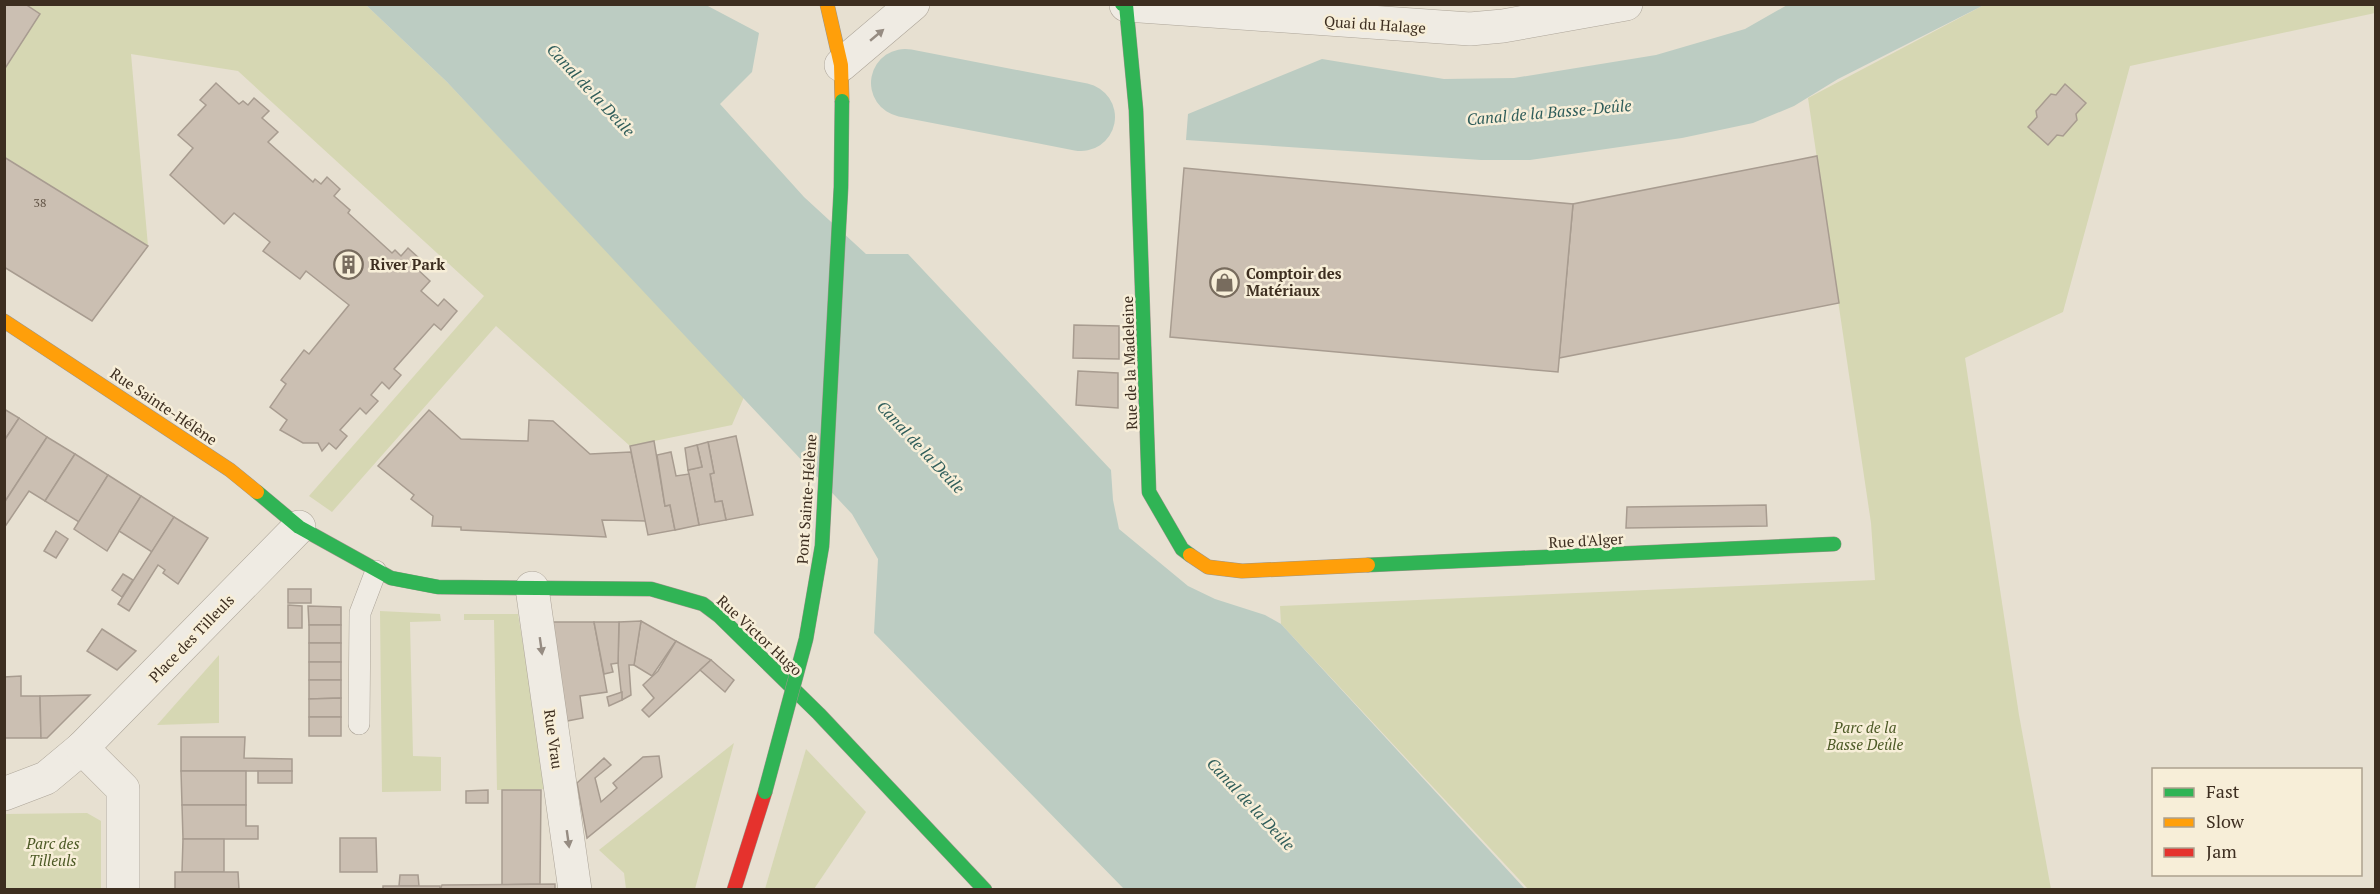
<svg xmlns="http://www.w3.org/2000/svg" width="2380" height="894" font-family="'PT Serif',serif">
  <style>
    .green { fill: #d6d7b3 }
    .water { fill: #bcccc2 }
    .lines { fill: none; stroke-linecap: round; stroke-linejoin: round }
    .river { stroke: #bcccc2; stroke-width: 68 }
    .building { fill: #cbbfb2; stroke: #a89c90; stroke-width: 1.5 }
    .lane-casing { stroke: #ada599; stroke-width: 22 }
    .street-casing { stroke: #ada599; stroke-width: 34 }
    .fast-casing { stroke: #9c958a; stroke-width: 15 }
    .slow-casing { stroke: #9c958a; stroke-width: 15 }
    .jam-casing { stroke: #9c958a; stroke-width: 15 }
    .lane { stroke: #efebe3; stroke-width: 21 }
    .street { stroke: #efebe3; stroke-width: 33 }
    .fast { stroke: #30b455; stroke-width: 14 }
    .slow { stroke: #ff9f0a; stroke-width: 14 }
    .jam { stroke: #e5322d; stroke-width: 14 }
    .fast-bridge-casing { stroke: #9c958a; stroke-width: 15; stroke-linecap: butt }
    .fast-bridge { stroke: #30b455; stroke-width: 14 }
    .oneway { fill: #968c82 }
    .labels { text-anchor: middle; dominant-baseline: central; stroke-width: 5; stroke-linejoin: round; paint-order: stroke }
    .number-label { font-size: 12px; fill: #605244 }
    .street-label { font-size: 15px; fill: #3d2e20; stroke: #f7eed8 }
    .poi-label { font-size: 15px; font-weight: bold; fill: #3d2e20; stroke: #f7eed8; text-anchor: start }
    .park-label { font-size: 15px; font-style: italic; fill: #4d5a26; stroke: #f7eed8 }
    .water-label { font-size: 16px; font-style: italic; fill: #2f5d5a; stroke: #f7eed8 }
  </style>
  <rect width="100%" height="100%" fill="#e7e0d1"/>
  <g class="green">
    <path d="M25,5H366L447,82L744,397L732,425L630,446L496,326L332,512L309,496L484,296L238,71L131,54L148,246L5,157L4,70L39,14Z"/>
    <path d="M1984,5H2375V13L2130,66L2063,312L1965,358L2019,715L2051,889H1528L1281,624L1280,606L1875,580L1871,523L1808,98Z"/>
    <path d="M380,611L440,614L441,621L410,622L413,756L441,757V791L382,792Z"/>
    <path d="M464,614H518L547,789L497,790L494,620H464Z"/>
    <path d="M219,655V723L157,725Z"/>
    <path d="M734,743L695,889H626L624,873L599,850Z"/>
    <path d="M806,749L866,812L814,889H765Z"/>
    <path d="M87,813L101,821V889H5V814Z"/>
  </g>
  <g class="water">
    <path d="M1789,4L1984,5L1838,79L1794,106L1753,123L1682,138L1530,160H1481L1186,140L1188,114L1322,59L1444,79L1514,78L1656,55L1745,29Z"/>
    <path d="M366,5H706L759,33L752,72L720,104L804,197L866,254H908L1111,470L1113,500L1119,529L1188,586L1215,599L1265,615L1281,624L1525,889H1124L874,633L878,559L852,514L447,82Z"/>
  </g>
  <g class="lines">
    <path class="river" d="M905,83L1081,117"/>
  </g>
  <g class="building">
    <path d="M4,4H25L40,14L4,70Z"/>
    <path d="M216,83L239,104L243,101L248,105L254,98L269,111L262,118L278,132L268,142L313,182L315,179L321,184L327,177L340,189L334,196L350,210L348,213L392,253L395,250L401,256L408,248L421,260L415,267L430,281L421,291L438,306L444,299L457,311L441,330L434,324L394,369L401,375L389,389L382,382L371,395L378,401L366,414L360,408L340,430L347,436L336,449L329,443L322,451L318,443H303L280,430L287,420L270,407L286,384L281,380L304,350L309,354L349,305L306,271L300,279L263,251L270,242L234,213L224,224L170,175L193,148L178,135L206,105L200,100Z"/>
    <path d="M2065,84L2086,103L2076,114L2077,120L2063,136L2057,135L2048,145L2028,127L2037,117L2036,111L2051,94L2056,95Z"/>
    <path d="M1817,156L1839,303L1559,358L1573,204Z"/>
    <path d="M4,157L148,246L92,321L4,267Z"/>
    <path d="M1184,168L1573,204L1558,372L1170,337Z"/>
    <path d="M1074,325L1119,326V359L1073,358Z"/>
    <path d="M1078,371L1118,373V408L1076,405Z"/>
    <path d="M4,409L19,418L4,441Z"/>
    <path d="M429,410L461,439L528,441L529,420L553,421L590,454L631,452L646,521L602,520L606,537L461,530V527L432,526L433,516L411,499L414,495L378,466Z"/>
    <path d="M19,418L47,437L4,503V441Z"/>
    <path d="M736,436L753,515L726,520L722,501L715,502L710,474L714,473L708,442Z"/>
    <path d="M47,437L75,454L45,501L29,491L4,528V503Z"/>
    <path d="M654,441L665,506L670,505L675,530L648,535L630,446Z"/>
    <path d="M708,442L714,473L710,474L715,502L722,501L726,520L699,525L688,470L702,467L697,445Z"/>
    <path d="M697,445L702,467L688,470L685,448Z"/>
    <path d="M671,452L676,476L689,474L699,525L675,530L670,505L665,506L657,455Z"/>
    <path d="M75,454L108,475L79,522L45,501Z"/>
    <path d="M108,475L141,496L107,551L74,529Z"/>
    <path d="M141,496L174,517L152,552L119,531Z"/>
    <path d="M1766,505L1767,526L1626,528L1627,507Z"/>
    <path d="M174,517L208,538L178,584L163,573L165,570L158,565L129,611L118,604Z"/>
    <path d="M56,531L68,539L56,558L44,551Z"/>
    <path d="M123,574L133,580L122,597L112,590Z"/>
    <rect x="288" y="589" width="23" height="14"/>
    <path d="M288,605L302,606V628H288Z"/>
    <path d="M308,606L341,607V625H309Z"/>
    <path d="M641,621L676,641L652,676L634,665Z"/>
    <path d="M641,621L634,665H629L631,695L622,700L618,663L619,622Z"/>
    <path d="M552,622H594L607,692L580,696L583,718L567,721Z"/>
    <path d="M594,622H619L618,663L611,664L613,672L604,674Z"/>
    <rect x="309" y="625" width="32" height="18"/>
    <path d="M102,629L136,651L117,670L87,651Z"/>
    <path d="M676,641L711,660L649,717L642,710L654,698L643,685L658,671Z"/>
    <rect x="309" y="643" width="32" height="19"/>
    <path d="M711,660L734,680L725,692L700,670Z"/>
    <rect x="309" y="662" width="32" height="18"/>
    <path d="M21,676V696H40L41,738H4V677Z"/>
    <path d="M309,680H341V698L309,699Z"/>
    <path d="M622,692V700L609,706L607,697Z"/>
    <path d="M90,695L47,738H41L40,696Z"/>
    <path d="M341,698V717H309V699Z"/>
    <rect x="309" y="717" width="32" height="19"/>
    <path d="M181,737H245L244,758L292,759V771H181Z"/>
    <path d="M659,756L662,777L587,838L577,783L604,758L611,765L595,778L601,802L617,788L613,783L643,757Z"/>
    <path d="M181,771H246V805H182Z"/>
    <rect x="258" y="771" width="34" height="12"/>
    <path d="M488,790V803H466V791Z"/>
    <path d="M502,790H541L540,884L502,885Z"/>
    <path d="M182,805H246V826H258V839H183Z"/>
    <path d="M340,838H376L377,872H340Z"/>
    <path d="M183,839H224V872H182Z"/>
    <path d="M175,872H238L239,890H175Z"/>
    <path d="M400,875H418L419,886H399Z"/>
    <path d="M555,884V890H440L442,885Z"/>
    <rect x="383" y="886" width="57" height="4"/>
  </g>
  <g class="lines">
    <defs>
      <path id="lane" d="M359,724L360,613L376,571"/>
      <g id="street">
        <path d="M1126,5L1470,29L1503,26L1626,4"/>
        <path d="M841,65L913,4"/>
        <path d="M532,588L575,890"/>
        <path d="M4,794L46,778L82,748"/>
        <path d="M123,890V789L82,748L299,527"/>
      </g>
      <g id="fast">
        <path d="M1122,4L1126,5L1136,110L1149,492L1182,549L1190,555"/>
        <path d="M257,492L299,527L391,578L438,587L651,589L703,604L719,616L819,714L985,890"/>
        <path d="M1368,565L1834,544"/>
      </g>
      <g id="slow">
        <path d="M827,4L841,65L842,101"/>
        <path d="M4,321L230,470L257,492"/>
        <path d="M1190,555L1208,567L1242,571L1368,565"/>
      </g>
      <path id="jam" d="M734,890L765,792"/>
    </defs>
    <use href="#lane" class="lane-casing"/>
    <use href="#street" class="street-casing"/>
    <use href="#fast" class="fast-casing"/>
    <use href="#slow" class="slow-casing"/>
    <use href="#jam" class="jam-casing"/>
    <use href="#lane" class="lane"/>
    <use href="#street" class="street"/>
    <use href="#fast" class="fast"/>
    <use href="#slow" class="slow"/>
    <use href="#jam" class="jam"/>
    <defs>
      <path id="fast-bridge" d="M765,792L806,639L822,546L841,187L842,101"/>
    </defs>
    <use href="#fast-bridge" class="fast-bridge-casing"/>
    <use href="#fast-bridge" class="fast-bridge"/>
  </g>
  <defs><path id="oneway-solid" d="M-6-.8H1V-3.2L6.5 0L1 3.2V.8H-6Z" transform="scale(1.5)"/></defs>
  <g class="oneway">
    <use href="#oneway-solid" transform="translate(877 35) rotate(-40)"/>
    <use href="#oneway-solid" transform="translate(541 646) rotate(82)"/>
    <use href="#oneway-solid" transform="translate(568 839) rotate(82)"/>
  </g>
  <defs>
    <symbol id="building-ring" viewBox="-11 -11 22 22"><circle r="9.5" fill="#f7eed8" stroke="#786c5e" stroke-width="1.5"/><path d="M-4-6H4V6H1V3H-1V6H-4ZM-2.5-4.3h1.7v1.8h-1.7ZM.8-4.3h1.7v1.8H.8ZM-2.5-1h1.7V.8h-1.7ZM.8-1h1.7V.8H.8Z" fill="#786c5e"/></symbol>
    <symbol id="shop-ring" viewBox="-11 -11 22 22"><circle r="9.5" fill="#f7eed8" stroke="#786c5e" stroke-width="1.5"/><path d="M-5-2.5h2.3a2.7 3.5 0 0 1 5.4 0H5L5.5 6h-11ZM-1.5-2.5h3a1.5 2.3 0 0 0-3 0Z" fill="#786c5e"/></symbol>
  </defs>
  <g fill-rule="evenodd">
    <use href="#building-ring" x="332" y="248" width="33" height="33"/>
    <use href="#shop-ring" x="1208" y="266" width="33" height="33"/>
  </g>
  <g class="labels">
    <g class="number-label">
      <text x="40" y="202">38</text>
    </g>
    <g class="street-label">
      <text transform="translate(1375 24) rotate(4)">Quai du Halage</text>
      <text transform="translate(1129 363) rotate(-92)">Rue de la Madeleine</text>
      <text transform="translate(164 406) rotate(34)">Rue Sainte-Hélène</text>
      <text transform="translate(806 499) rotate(-86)">Pont Sainte-Hélène</text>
      <text transform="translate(1586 540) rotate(-3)">Rue d'Alger</text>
      <text transform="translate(760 635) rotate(43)">Rue Victor Hugo</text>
      <text transform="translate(191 638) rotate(-46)">Place des Tilleuls</text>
      <text transform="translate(554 739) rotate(82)">Rue Vrau</text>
    </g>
    <g class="poi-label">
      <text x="370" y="264">River Park</text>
      <text x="1246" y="273">Comptoir des<tspan x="1246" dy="17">Matériaux</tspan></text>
    </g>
    <g class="park-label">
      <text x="1865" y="727">Parc de la<tspan x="1865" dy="17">Basse Deûle</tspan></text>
      <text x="53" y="843">Parc des<tspan x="53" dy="17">Tilleuls</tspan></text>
    </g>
    <g class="water-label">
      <text transform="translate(591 90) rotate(47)">Canal de la Deûle</text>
      <text transform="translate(1549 112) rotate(-5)">Canal de la Basse-Deûle</text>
      <text transform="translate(921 447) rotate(47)">Canal de la Deûle</text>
      <text transform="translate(1251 804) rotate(47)">Canal de la Deûle</text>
    </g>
  </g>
  <rect width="2380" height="894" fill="none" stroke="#3d2e20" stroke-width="12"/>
  <rect x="2152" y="768" width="210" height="108" fill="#f7eed8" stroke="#ada18e" stroke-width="1.5"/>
  <rect x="2164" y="788" width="30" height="9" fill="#30b455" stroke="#ada18e" stroke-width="1.5"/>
  <text x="2206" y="798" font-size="18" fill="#3d2e20">Fast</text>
  <rect x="2164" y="818" width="30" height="9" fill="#ff9f0a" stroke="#ada18e" stroke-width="1.5"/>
  <text x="2206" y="828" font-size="18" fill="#3d2e20">Slow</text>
  <rect x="2164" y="848" width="30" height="9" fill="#e5322d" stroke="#ada18e" stroke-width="1.5"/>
  <text x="2206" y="858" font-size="18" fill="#3d2e20">Jam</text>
</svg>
